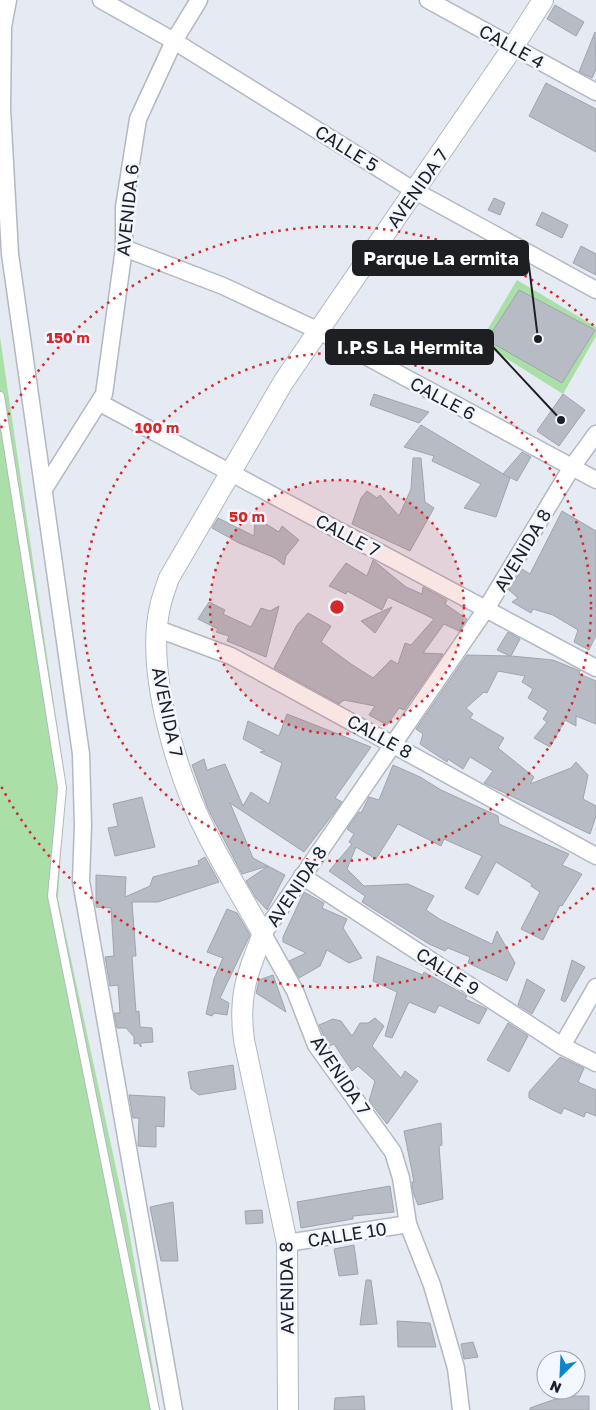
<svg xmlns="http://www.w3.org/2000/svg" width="596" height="1410" font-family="'Golos Text',sans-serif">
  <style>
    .green { fill: #aae0a8 }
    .building { fill: #b6bbc4; stroke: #9fa4ad }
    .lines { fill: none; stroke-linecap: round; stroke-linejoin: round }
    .service-casing { stroke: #b3b8c1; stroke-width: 10 }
    .minor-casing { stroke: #b3b8c1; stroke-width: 19 }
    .tertiary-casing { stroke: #b3b8c1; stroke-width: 22 }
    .service { stroke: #fff; stroke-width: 8 }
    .minor { stroke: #fff; stroke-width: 16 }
    .tertiary { stroke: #fff; stroke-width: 20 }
    .ring { fill: none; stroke: #d62828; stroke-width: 2.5; stroke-dasharray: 2.5 5 }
    .labels { text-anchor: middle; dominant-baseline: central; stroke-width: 5; stroke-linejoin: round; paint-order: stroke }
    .street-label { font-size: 18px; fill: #1e1f23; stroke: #f3f7ff }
    .centre { fill: #d62828; stroke: #f3f7ff; stroke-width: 2.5 }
    .ring-label { font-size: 15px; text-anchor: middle; font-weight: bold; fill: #d62828; stroke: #f3f7ff; stroke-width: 5; stroke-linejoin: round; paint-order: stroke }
    .leader { fill: none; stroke: #1e1f23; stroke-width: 2 }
    .callout-dot { fill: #1e1f23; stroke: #f3f7ff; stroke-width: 2 }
    .callout { fill: #1e1f23; stroke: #1e1f23; stroke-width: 2 }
    .callout-label { font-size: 19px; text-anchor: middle; font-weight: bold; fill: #fff }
  </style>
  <rect width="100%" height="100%" fill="#e5eaf3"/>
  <g class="green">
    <path d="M517,280L596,327V336L563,394L480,342Z"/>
    <path d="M0,337L65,779L58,899L127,1219L160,1410H0Z"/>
  </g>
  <g class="building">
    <path d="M555,5L584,22L576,36L547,19Z"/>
    <path d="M595,32L596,69L592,78L579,72Z"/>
    <path d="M546,83L596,109V152L529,116Z"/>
    <path d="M494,198L505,203L500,215L488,210Z"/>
    <path d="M542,212L568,225L562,238L536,225Z"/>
    <path d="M581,246L596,254V275L573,263Z"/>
    <path d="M519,290L595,330L562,383L487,340Z"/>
    <path d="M374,394L429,412L419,423L370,405Z"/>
    <path d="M563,394L585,410L559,446L537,431Z"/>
    <path d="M421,425L510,478L496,517L464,508L481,484L432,461L434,456L404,447Z"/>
    <path d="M522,452L531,457L517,481L503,474Z"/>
    <path d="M413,458H421L425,502L434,508L410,551L352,524L361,498L367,491L377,498L380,495L399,516L411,489Z"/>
    <path d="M562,511L596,531V635L589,650L574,642L578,630L553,615L533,609L531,613L512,602L518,598L509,590L522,569L530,574Z"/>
    <path d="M255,517L279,532L282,526L299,540L286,556L284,565L275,558L239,543L212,528L218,518L254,536Z"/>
    <path d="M373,560L406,587L422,594L423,587L447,600L445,604L467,619L459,631L444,624L423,653L443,654L404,710L399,708L387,725L369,715L375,706L344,700L339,704L274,668L297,625L308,613L331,626L321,642L351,664L373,678L391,660L398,664L405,643L411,645L434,619L388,597L382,610L347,591L346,594L329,586L346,563L367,576Z"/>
    <path d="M209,602L225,610L223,614L251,627L261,608L270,611L279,606L266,657L227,641L229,636L216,632L218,629L198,619Z"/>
    <path d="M392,607L375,633L361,621Z"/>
    <path d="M508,632L520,639L511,656L553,660L580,671L579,674L596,681V724L576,716V726L565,720L550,747L534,738L547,722L543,719L548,711L528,698L533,689L522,682L525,676L498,671L487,693L484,692L466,708L473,714L470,718L504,738L498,748L534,777L530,784L571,768L576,762L588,775L583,799L596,806V816L590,834L484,783L493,771L470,757L463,769L448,759L447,762L420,744L423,734L416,729L467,655L510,656L497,650Z"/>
    <path d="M287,714L371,747L335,798L342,802L304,852L230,803L253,858L268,866L242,874L208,809L192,765L204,759L207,770L225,764L243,806L251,792L269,804L282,763L260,752L265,751L243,739L248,721L279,736Z"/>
    <path d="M393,765L420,777L441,790L498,816L499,824L569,854L562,865L582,874L562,906L560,905L543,940L521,929L540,892L531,886L532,884L496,862L478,895L465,888L482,856L444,839L441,846L398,824L376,859L356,847L347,869L364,886L408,884L434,896L426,910L441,920L492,944L497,931L515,963L507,981L468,963L470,957L448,948L445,951L429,944L362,902L365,896L329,871L352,844L349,842L354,834L347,829L359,812L361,813L369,797L379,800Z"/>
    <path d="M142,797L155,847L115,856L108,828L118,826L113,804Z"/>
    <path d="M205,857L219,882L158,902H132L136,956H132L136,1012L139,1011L140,1027L152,1028L153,1042L141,1043V1047L138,1043L134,1044V1037L126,1028H117L114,1013H120L118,985L110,986L105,957L114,956L111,908L96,907V875L126,877L125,897L150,886L153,877L199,865L198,861Z"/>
    <path d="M268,866L285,875L267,910L256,898L246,881Z"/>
    <path d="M304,892L324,903L322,908L347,919L343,928L362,958L349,963L327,950L320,966L299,978L289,961L306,953L283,942V937Z"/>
    <path d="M227,909L237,913L250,935L220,998L229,1003L227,1015L214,1013L212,1016L206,1014L214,979L223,958L207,952Z"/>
    <path d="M377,956L423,975L424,972L467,996L465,999L487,1009L479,1024L439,1005L435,1013L409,1002L392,1038L385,1036L397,992L373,981Z"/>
    <path d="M572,960L585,967L565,1002L561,1000Z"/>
    <path d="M273,975L277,986L286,1012L256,993L259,980Z"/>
    <path d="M527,979L545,990L532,1014L518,1005Z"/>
    <path d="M375,1018L384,1026L372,1046L401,1078L405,1071L418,1081L387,1124L369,1101L375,1081L358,1066L352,1071L334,1044L329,1046L327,1043L319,1025L333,1019L341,1021L352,1036L360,1023H368Z"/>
    <path d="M508,1023L528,1036L509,1072L487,1060Z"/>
    <path d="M560,1057L584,1068L578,1082L596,1090V1116L586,1112L584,1117L564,1108L561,1114L529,1098V1092Z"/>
    <path d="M233,1065L236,1089L199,1095L191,1089L188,1072Z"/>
    <path d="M129,1095L165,1097L164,1127L156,1126V1147L138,1146L139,1118H133Z"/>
    <path d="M441,1123L442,1145L439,1146L443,1199L418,1205L413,1192L412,1182H414L404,1131Z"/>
    <path d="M390,1186L394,1212L353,1216V1219L301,1228L297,1202Z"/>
    <path d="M173,1202L178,1261H161L150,1207Z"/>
    <path d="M262,1210L263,1223L246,1224L245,1211Z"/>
    <path d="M354,1245L358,1274L339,1276L334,1249Z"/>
    <path d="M366,1280H371L377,1324L360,1325Z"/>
    <path d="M397,1321L430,1323L436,1347H398Z"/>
    <path d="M473,1342L478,1357L464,1359L461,1344Z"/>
    <path d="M364,1396L365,1410H334L335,1398Z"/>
    <path d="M564,1396H589V1410H530V1408Z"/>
  </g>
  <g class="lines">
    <defs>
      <path id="service" d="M0,396L62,788L52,896L155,1410"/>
      <g id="minor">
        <path d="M8,0L3,27L2,109L10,254L81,754L83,825L81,881L174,1410"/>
        <path d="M101,0L174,41L415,191L596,290"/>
        <path d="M428,0L596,92"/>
        <path d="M124,248L223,286L317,330L596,480"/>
        <path d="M100,403L596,668"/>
        <path d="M44,489L104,394L124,248V207L138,119L174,41L199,0"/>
        <path d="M158,629L231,656L596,856"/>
        <path d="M302,876L562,1046L596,1063"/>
        <path d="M562,1046L596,987"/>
        <path d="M287,1243L408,1224"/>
        <path d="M461,1410L456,1368L432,1285L408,1224L401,1178L393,1152L316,1045L295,991L263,934L486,609L572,467L596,434"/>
      </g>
      <path id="tertiary" d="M288,1410L287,1243L244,1040C238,997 247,973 263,934C245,902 226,871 209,838C178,779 145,672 160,607C162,597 166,587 169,578L284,381L513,47L543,0"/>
    </defs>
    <use href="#service" class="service-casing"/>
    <use href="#minor" class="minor-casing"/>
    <use href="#tertiary" class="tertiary-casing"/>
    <use href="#service" class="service"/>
    <use href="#minor" class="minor"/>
    <use href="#tertiary" class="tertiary"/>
  </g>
  <circle cx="337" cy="607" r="127" fill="#d62828" fill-opacity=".12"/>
  <g class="ring">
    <circle cx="337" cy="607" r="127"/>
    <circle cx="337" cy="607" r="254"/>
    <path d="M594 888A381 381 0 0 1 1 786M1 428A381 381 0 0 1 594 326"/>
  </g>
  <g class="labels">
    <g class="street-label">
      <text transform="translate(512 46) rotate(29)">CALLE 4</text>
      <text transform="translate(347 148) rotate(32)">CALLE 5</text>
      <text transform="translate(417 188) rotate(-55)">AVENIDA 7</text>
      <text transform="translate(127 210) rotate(-84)">AVENIDA 6</text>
      <text transform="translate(443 398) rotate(28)">CALLE 6</text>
      <text transform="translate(348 535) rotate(28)">CALLE 7</text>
      <text transform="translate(522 550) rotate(-59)">AVENIDA 8</text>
      <text transform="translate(168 712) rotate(78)">AVENIDA 7</text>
      <text transform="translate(380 736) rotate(29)">CALLE 8</text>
      <text transform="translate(296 886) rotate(-56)">AVENIDA 8</text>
      <text transform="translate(448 971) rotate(33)">CALLE 9</text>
      <text transform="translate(341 1075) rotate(56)">AVENIDA 7</text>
      <text transform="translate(347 1234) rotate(-9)">CALLE 10</text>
      <text transform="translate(286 1288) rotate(-91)">AVENIDA 8</text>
    </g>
  </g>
  <circle cx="337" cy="607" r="8" class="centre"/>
  <g class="ring-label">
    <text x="68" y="343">150 m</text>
    <text x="157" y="433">100 m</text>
    <text x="247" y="522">50 m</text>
  </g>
  <path class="leader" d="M538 339L528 258M561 420L493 347"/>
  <g class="callout-dot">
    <circle cx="538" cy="339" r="5"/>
    <circle cx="561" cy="420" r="5"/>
  </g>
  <g class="callout">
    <rect x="353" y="241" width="175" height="34" rx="5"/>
    <rect x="326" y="330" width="167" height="34" rx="5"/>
  </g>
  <g class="callout-label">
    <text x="441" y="265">Parque La ermita</text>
    <text x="410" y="354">I.P.S La Hermita</text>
  </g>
  <g transform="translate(561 1375) rotate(204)"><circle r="24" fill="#f3f7ff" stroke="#9ea1a7"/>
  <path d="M0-4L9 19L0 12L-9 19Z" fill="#0b85cd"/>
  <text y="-8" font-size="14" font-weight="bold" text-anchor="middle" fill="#1e1f23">N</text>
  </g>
</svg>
